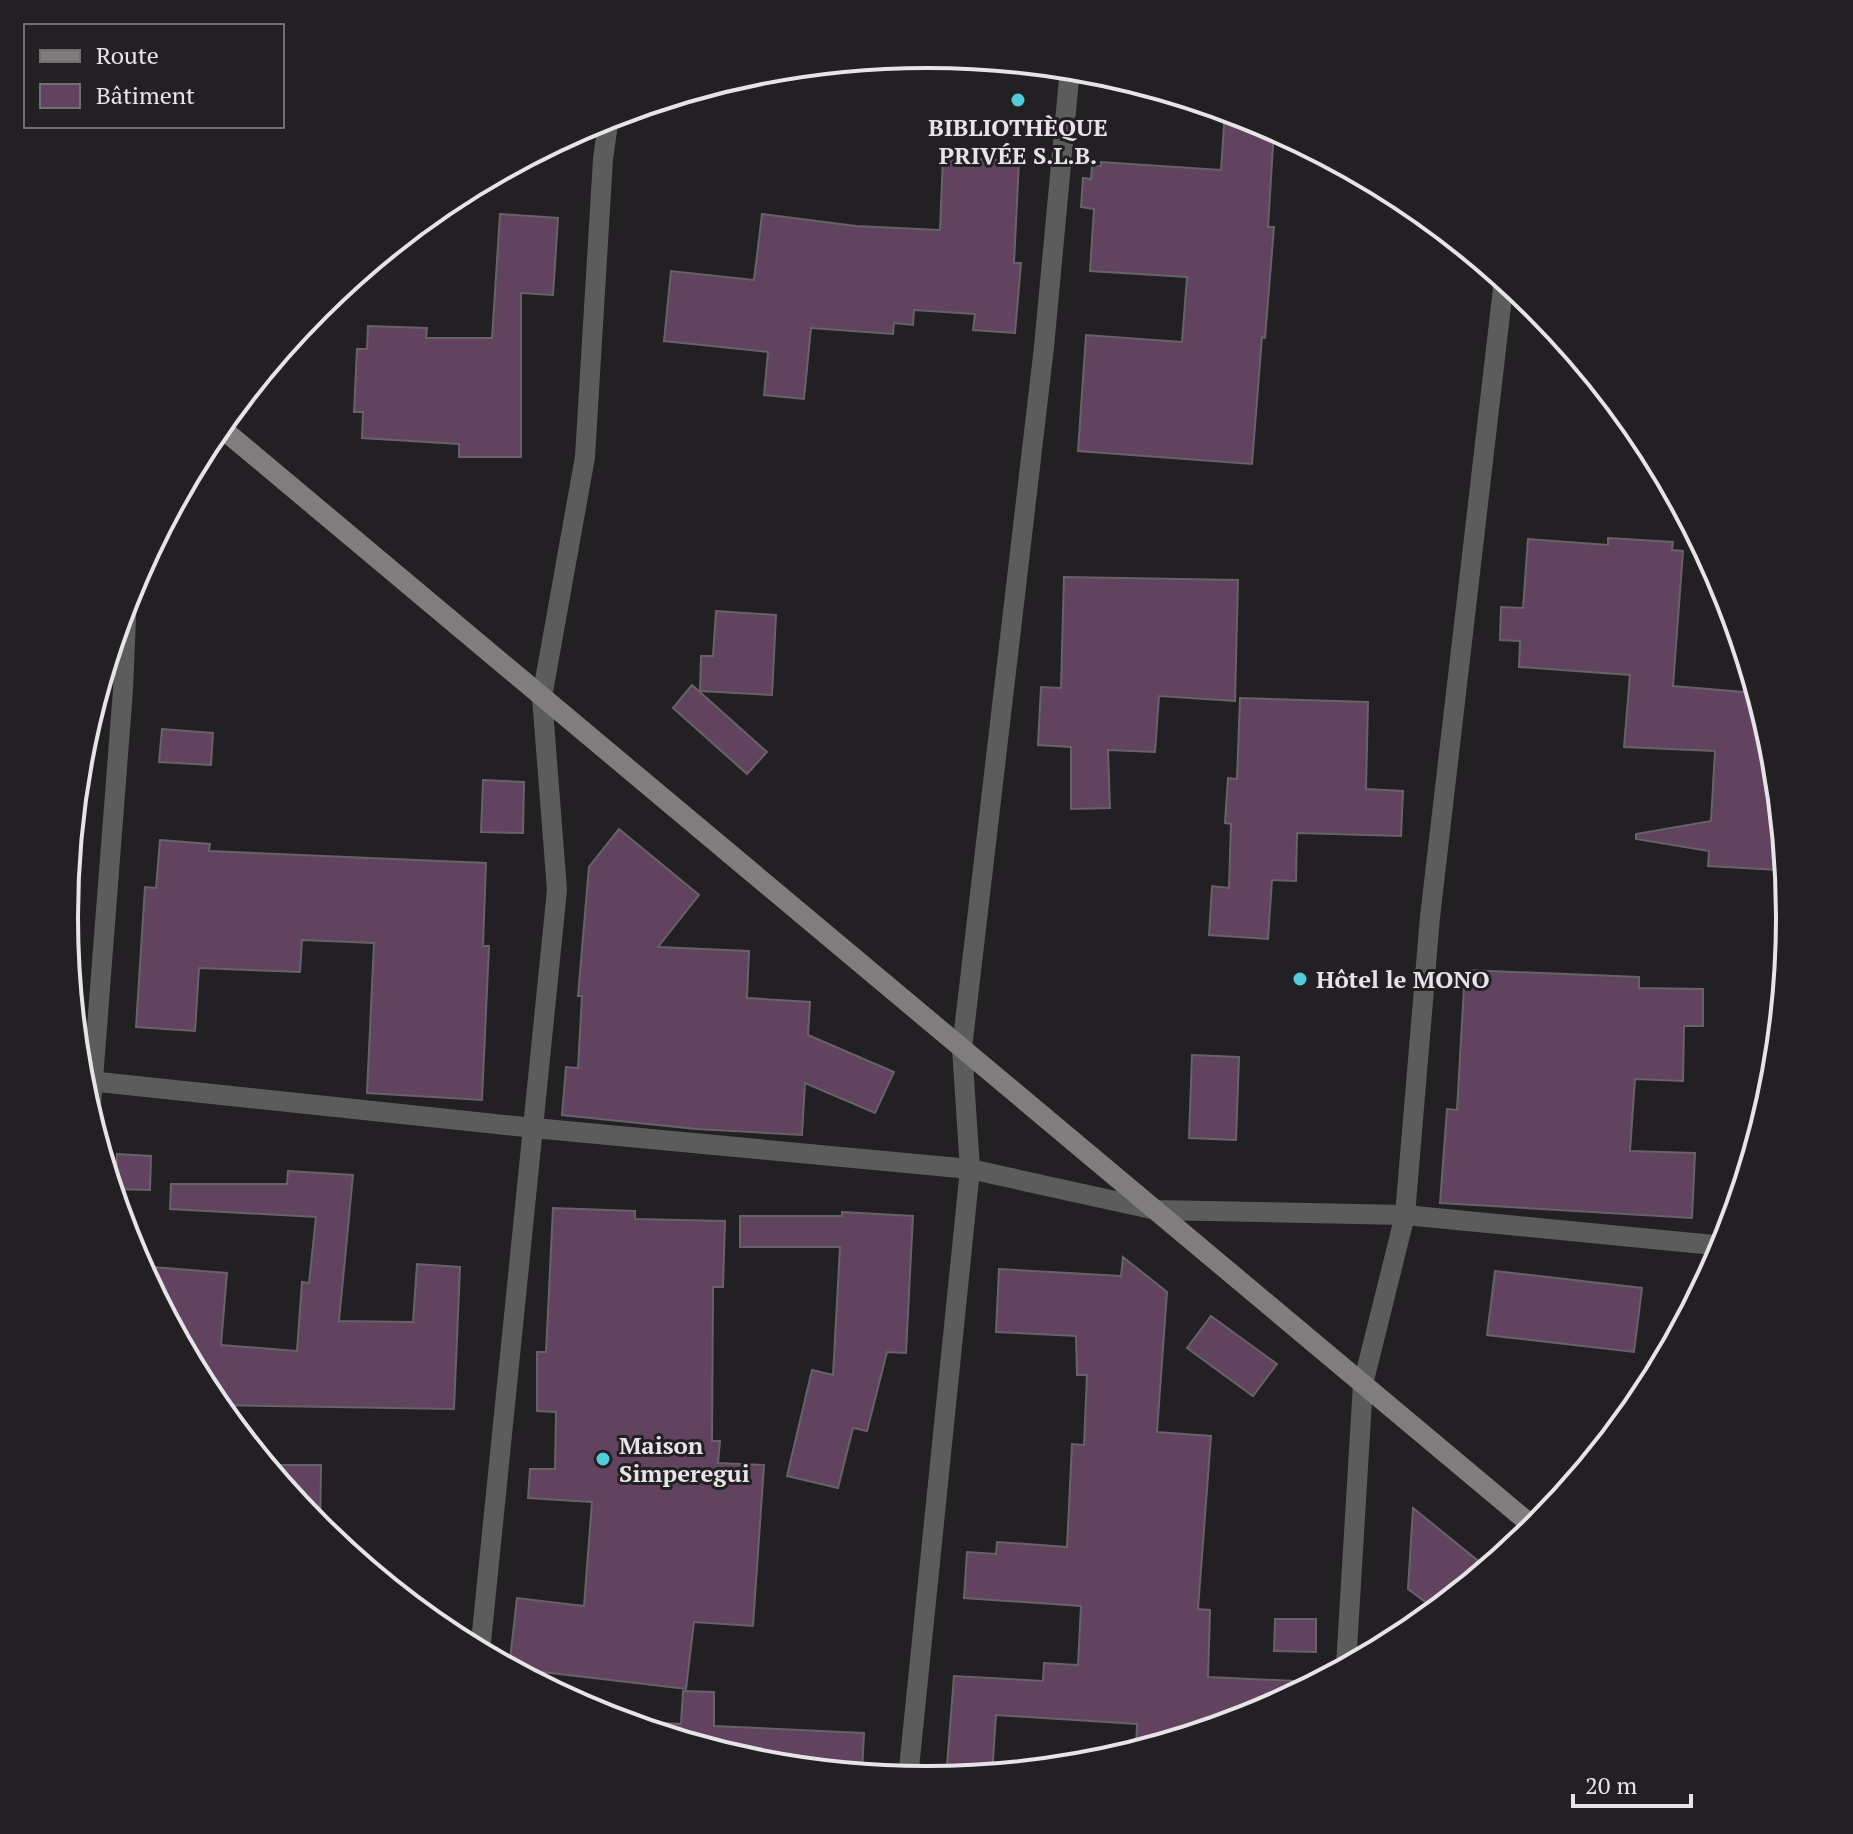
<svg xmlns="http://www.w3.org/2000/svg" width="1853" height="1834" font-family="'PT Serif',serif">
  <style>
    .building { fill: #61425f; stroke: #666366; stroke-width: 2 }
    .lines { fill: none; stroke-linecap: round; stroke-linejoin: round }
    .street { stroke: #5d5c5d; stroke-width: 20 }
    .secondary { stroke: #807d7f; stroke-width: 20 }
    .poi-dot { fill: #53cbda; stroke: #232023; stroke-width: 3 }
    .labels { text-anchor: middle; dominant-baseline: central; stroke-width: 6; stroke-linejoin: round; paint-order: stroke }
    .poi-label { font-size: 24px; font-weight: bold; fill: #e6e4e6; stroke: #232023; text-anchor: start }
    .rim { fill: none; stroke: #e6e4e6; stroke-width: 4 }
  </style>
  <rect width="100%" height="100%" fill="#232023"/>
  <g class="building">
    <path d="M1225,110L1257,120L1274,129L1268,227H1274L1265,338L1262,337L1252,464L1078,451L1086,335L1182,342L1187,277L1090,271L1094,209L1081,207L1083,178L1091,179L1092,166H1101V162L1221,170Z"/>
    <path d="M943,157L1019,161L1014,263H1021L1015,333L973,330L975,314L914,310L913,325L894,323L893,334L811,328L804,399L764,395L768,352L664,341L671,271L754,280L762,214L856,226L940,230Z"/>
    <path d="M500,214L558,218L553,295L521,293V457H459V444L362,438L363,412H354L357,349H367L368,326L427,328L426,338H492Z"/>
    <path d="M1608,538L1673,542L1672,550L1683,551L1673,686L1756,693L1773,749L1781,826L1778,870L1708,866L1709,851L1636,839V834L1711,821L1715,751L1624,747L1630,675L1519,667L1520,641L1500,640L1501,607L1523,608L1528,539L1608,545Z"/>
    <path d="M1064,577L1238,580L1235,701L1159,696L1155,752L1108,750L1110,808L1071,809V747L1038,745L1041,687L1061,688Z"/>
    <path d="M716,611L776,615L772,695L700,691L701,656H713Z"/>
    <path d="M692,685L767,752L747,774L673,708Z"/>
    <path d="M1240,698L1368,702L1366,789L1403,791L1401,836L1297,833L1296,881L1272,880L1268,939L1209,935L1212,886L1229,888L1231,824L1225,823L1228,778L1237,779Z"/>
    <path d="M162,729L213,733L211,765L159,762Z"/>
    <path d="M483,780L524,782L523,833L481,832Z"/>
    <path d="M619,829L699,895L658,947L749,951L747,998L810,1002L808,1035L894,1072L875,1113L805,1083L802,1135L696,1129L562,1115L566,1067L578,1068L582,996H578L589,867Z"/>
    <path d="M160,840L210,844L209,851L486,863L483,946H489L482,1100L367,1093L374,943L302,940L300,972L199,968L195,1031L136,1027L145,887L156,888Z"/>
    <path d="M1465,970L1639,977V988L1703,989V1026H1684L1683,1081L1635,1079L1630,1151L1695,1153L1692,1218L1440,1203L1447,1109L1457,1110Z"/>
    <path d="M1192,1055L1239,1057L1236,1140L1189,1138Z"/>
    <path d="M117,1154L151,1156L150,1190L116,1189Z"/>
    <path d="M288,1171L353,1175L339,1321L413,1322L417,1264L460,1267L454,1409L216,1405L209,1396L139,1266L227,1273L221,1345L297,1351L302,1282L309,1283L316,1217L170,1209L171,1184H287Z"/>
    <path d="M553,1208L635,1211V1219L725,1221L723,1287H713L712,1441H720L718,1463L764,1465L753,1626L694,1622L686,1689L509,1668L517,1598L584,1606L592,1502L528,1498L530,1469H555L556,1412L537,1411V1352H546Z"/>
    <path d="M842,1212L913,1216L906,1353L887,1352L867,1431L853,1428L838,1488L787,1476L812,1370L833,1375L840,1247H740V1216H842Z"/>
    <path d="M1123,1257L1167,1292L1157,1432L1211,1436L1198,1609L1210,1610L1208,1677L1317,1682L1256,1714L1136,1751L1137,1724L996,1715L992,1774L946,1778L954,1676L1043,1681L1044,1663L1078,1665L1081,1606L964,1598L967,1552L996,1554L997,1542L1067,1547L1072,1444L1084,1445L1087,1375H1077L1076,1336L996,1332L999,1269L1121,1276Z"/>
    <path d="M1495,1271L1642,1288L1634,1352L1487,1335Z"/>
    <path d="M1211,1316L1277,1364L1253,1396L1187,1348Z"/>
    <path d="M282,1465H321L320,1530L282,1485Z"/>
    <path d="M1413,1508L1487,1568L1436,1610L1408,1589Z"/>
    <path d="M1275,1619H1316V1652L1274,1651Z"/>
    <path d="M683,1691L714,1692V1726L864,1733L862,1774L758,1763L663,1734L664,1723L681,1724Z"/>
  </g>
  <g class="lines">
    <g class="street">
      <path d="M80,1080L534,1128L970,1169L1156,1210L1405,1215L1724,1246"/>
      <path d="M90,1118L123,690L127,594"/>
      <path d="M480,1652L557,890L542,697L585,457L603,159L609,116"/>
      <path d="M1346,1666L1363,1384L1405,1215L1430,917L1504,280"/>
      <path d="M908,1778L970,1169L962,1048L1044,347L1070,68"/>
    </g>
    <path class="secondary" d="M219,426L1535,1528"/>
  </g>
  <g class="poi-dot">
    <circle cx="1018" cy="100" r="8"/>
    <circle cx="1300" cy="979" r="8"/>
    <circle cx="603" cy="1459" r="8"/>
  </g>
  <g class="labels">
    <g class="poi-label">
      <text x="1018" y="127" text-anchor="middle">BIBLIOTHÈQUE<tspan x="1018" dy="28">PRIVÉE S.L.B.</tspan></text>
      <text x="1316" y="979">Hôtel le MONO</text>
      <text x="619" y="1445">Maison<tspan x="619" dy="28">Simperegui</tspan></text>
    </g>
  </g>
  <path d="M0 0H1853V1834H0ZM78 917a849 849 0 1 1 1698 0a849 849 0 1 1-1698 0Z" fill="#232023" fill-rule="evenodd"/>
  <path class="rim" d="M78 917a849 849 0 1 1 1698 0a849 849 0 1 1-1698 0Z"/>
  <rect x="24" y="24" width="260" height="104" fill="#232023" stroke="#716e71" stroke-width="2"/>
  <rect x="40" y="50" width="40" height="12" fill="#807d7f" stroke="#716e71" stroke-width="2"/>
  <text x="96" y="64" font-size="24" fill="#e6e4e6">Route</text>
  <rect x="40" y="84" width="40" height="24" fill="#61425f" stroke="#716e71" stroke-width="2"/>
  <text x="96" y="104" font-size="24" fill="#e6e4e6">Bâtiment</text>
  <path d="M1573 1794v12h118v-12" fill="none" stroke="#e6e4e6" stroke-width="4"/>
  <text x="1585" y="1794" font-size="24" fill="#e6e4e6" stroke="#232023" stroke-width="6" paint-order="stroke">20 m</text>
</svg>
